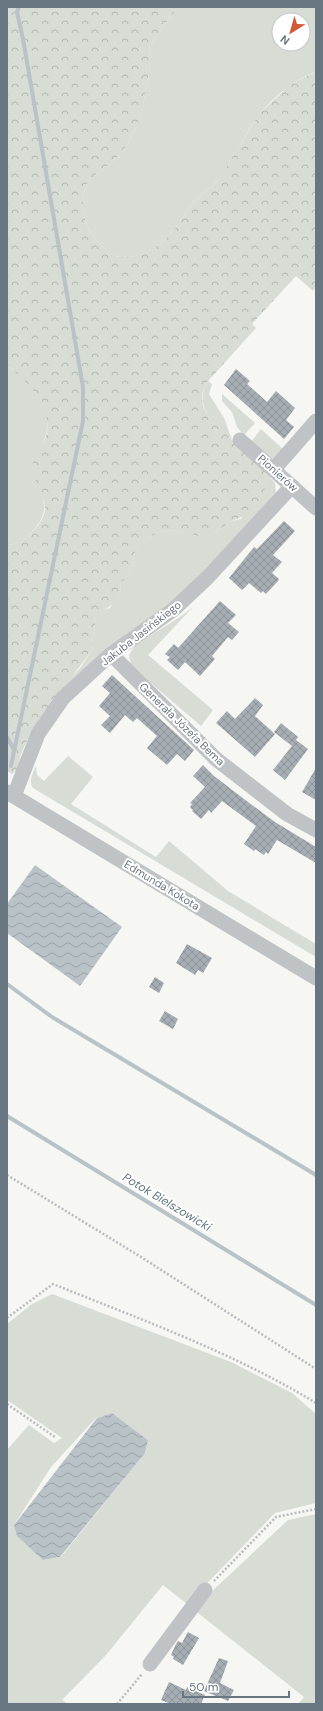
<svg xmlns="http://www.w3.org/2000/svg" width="323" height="1711" font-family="'DM Sans',sans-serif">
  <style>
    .green { fill: #d7dcd4; fill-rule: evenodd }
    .forest { fill: url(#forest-crowns) }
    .water { fill: url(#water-waves) }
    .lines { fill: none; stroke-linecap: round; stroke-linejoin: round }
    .stream { stroke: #b9c2c7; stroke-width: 4 }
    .building { fill: url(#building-cross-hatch) }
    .path { stroke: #b9bcbe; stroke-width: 2.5; stroke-dasharray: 2 2; stroke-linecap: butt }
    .minor { stroke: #bfc3c6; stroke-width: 15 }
    .labels { text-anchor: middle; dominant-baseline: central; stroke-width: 4; stroke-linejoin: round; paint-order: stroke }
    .street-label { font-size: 11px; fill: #687681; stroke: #fff }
    .water-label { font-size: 12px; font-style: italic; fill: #63777e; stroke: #fff }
  </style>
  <defs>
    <pattern id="forest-crowns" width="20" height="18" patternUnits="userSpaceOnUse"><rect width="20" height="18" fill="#d7dcd4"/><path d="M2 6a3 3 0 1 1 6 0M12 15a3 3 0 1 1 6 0" fill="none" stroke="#b2b7b1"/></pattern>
    <pattern id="water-waves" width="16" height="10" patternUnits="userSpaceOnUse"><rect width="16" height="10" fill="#b9c2c7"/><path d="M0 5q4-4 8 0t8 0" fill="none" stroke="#9aa2a7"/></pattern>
    <pattern id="building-cross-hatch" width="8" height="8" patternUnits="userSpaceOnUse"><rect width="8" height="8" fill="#a7aeb3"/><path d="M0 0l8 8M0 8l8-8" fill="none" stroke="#8c9297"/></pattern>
  </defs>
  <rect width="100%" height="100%" fill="#f6f6f3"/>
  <g class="green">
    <path d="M178,7H316V71C295,80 274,96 260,114C244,134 234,159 219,179C212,187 203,192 196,200C187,208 181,221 173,231C160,246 141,259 121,257C111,256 105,248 98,242C86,229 80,210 84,192C87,177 100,173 110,164C118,157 126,147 131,138C140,122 146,93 149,74C150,66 148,58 150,50C154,35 169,20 178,7ZM279,20H303V44H279Z"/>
    <path d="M7,365C22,377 40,392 46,411C49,423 47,436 41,447C40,450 37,452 36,455C35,457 36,461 36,464C34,494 58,503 32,532C25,540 20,543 9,545L7,547Z"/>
    <path d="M208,381L212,384L209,394L224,418L232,440C215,426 192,405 208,381Z"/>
    <path d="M222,394L255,423L244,435L237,427L232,412L222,401Z"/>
    <path d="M261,429L284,450L274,459L271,458L251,442Z"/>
    <path d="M265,472L275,483L276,494L172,606L59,696L66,684L81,667L91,651L96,617L100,612L110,608L120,593L121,583L130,572L135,552L142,544L149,537L165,530L214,533L232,521L241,519L264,490L266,485Z"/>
    <path d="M193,607L148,655L213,710L201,726L131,666L129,655L135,645L180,617Z"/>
    <path d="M68,756L93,777L71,804L156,857L169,841L228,891L316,944V957L33,788C28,781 33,773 36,766L37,775L44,781Z"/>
    <path d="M52,1294L231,1362L292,1393L316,1414V1503L275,1513L187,1604L163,1585L106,1655L62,1700L68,1704H7V1450L29,1425L54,1443L62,1438L7,1400V1324L32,1304ZM112,1413L148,1440L145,1453L61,1557L43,1560L14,1525L51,1467L96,1418Z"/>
    <path d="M316,1514V1704H298L304,1697L193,1609L288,1520Z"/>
  </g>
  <path class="forest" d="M7,7H178C169,20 154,35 150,50C148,58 150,66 149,74C146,93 140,122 131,138C126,147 118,157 110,164C100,173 87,177 84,192C80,210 86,229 98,242C105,248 111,256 121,257C141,259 160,246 173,231C181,221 187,208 196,200C203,192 212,187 219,179L259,114L290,85L316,71V287L313,291L296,276L252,324L256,328L208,381C190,407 217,426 234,442C244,452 255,462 265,472L266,485L260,505L249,514L232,521L214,533L203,536H198L183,531L165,530L149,537L135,552L130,572L121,583L120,593L114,603L96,617L91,651L29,736L21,754L17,770L12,774L7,771V547L9,545C21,543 26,539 34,530C60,503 31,489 33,464C34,453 43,446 46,436C54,406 28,382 7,365Z"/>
  <g class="water">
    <path d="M35,865L122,927L80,986L7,933V904Z"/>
    <path d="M112,1413L148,1440L145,1453L60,1557L43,1560L17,1536L14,1525L97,1418Z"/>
  </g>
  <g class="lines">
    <g class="stream">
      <path d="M7,737L14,750"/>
      <path d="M11,766L83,421V387L23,39L17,12L19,7"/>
      <path d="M7,984L52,1017L316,1175"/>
      <path d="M7,1116L316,1305"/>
    </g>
  </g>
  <g class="building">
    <path d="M236,369L250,381L247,384L267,402L276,391L295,408L286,420L294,427L284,439L224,385Z"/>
    <path d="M284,521L295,531L273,555L282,562L272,573L279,579L278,581L266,594L263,591L261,593L249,583L242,590L229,578L254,547L257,549Z"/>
    <path d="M220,601L236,615L228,623L239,632L232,640L228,637L212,656L215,659L200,676L185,662L178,670L167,660L170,657L165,654L174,644L178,648Z"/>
    <path d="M112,675L194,750L185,761L177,754L167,765L147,748L157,736L137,718L133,722L125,715L110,733L101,725L110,716L99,706L110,693L102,686Z"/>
    <path d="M255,698L263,705L255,716L275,734L255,757L216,723L227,711L235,719Z"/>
    <path d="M281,723L298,737L296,740L308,749L285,780L273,770L292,746L274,732Z"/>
    <path d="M203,765L214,776L248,802L275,822L316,847V863L277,840L268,854L266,852L264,855L255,849L254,851L244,844L256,826L222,801L211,813L209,810L201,819L192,811L193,810L190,807L192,804L190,803L205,787L193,776Z"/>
    <path d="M316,768V800L302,792Z"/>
    <path d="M187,944L212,958L203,973L198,970L195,975L176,963Z"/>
    <path d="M155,977L164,983L159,993L149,987Z"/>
    <path d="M165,1011L178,1019L173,1029L159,1021Z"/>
    <path d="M188,1632L199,1638L183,1665L173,1659L174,1657L171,1655L176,1644L178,1641L182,1643Z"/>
    <path d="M219,1658L228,1661L220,1683L234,1690L228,1701L204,1691Z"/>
    <path d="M169,1682L186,1690L187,1687L205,1695L201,1704H171L161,1700Z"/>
  </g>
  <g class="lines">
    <g class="path">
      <path d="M7,1175L141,1257L316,1369"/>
      <path d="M7,1318L53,1284C142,1320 234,1353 316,1403"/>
      <path d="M7,1404L55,1437"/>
      <path d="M214,1581L276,1517L316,1509"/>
      <path d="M117,1704L142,1674"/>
    </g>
    <g class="minor">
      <path d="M240,440L316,508"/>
      <path d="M274,469L316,421"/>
      <path d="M111,654L216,759L287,814L316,830"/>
      <path d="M7,792L316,978"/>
      <path d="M14,796L38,734L63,698L111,654L173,610L208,577L292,486"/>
      <path d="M150,1664L205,1590"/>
    </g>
  </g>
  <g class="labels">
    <g class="street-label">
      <text transform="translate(278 473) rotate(42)">Pionierów</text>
      <text transform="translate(141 633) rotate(-38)">Jakuba Jasińskiego</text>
      <text transform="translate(182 724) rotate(44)">Generała Józefa Bema</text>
      <text transform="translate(162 885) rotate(31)">Edmunda Kokota</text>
    </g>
    <g class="water-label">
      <text transform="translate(167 1202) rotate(31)">Potok Bielszowicki</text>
    </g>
  </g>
  <rect width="323" height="1711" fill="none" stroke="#687681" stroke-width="16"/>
  <g transform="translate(291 32) rotate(217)"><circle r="19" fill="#ffffff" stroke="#c3c8cd"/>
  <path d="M0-3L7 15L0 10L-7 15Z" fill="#d35836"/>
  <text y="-6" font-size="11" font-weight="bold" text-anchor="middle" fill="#687681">N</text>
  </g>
  <path d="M183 1691v6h106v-6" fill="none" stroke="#687681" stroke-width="2"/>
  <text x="189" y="1691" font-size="12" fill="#687681" stroke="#ffffff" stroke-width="3" paint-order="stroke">50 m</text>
</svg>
